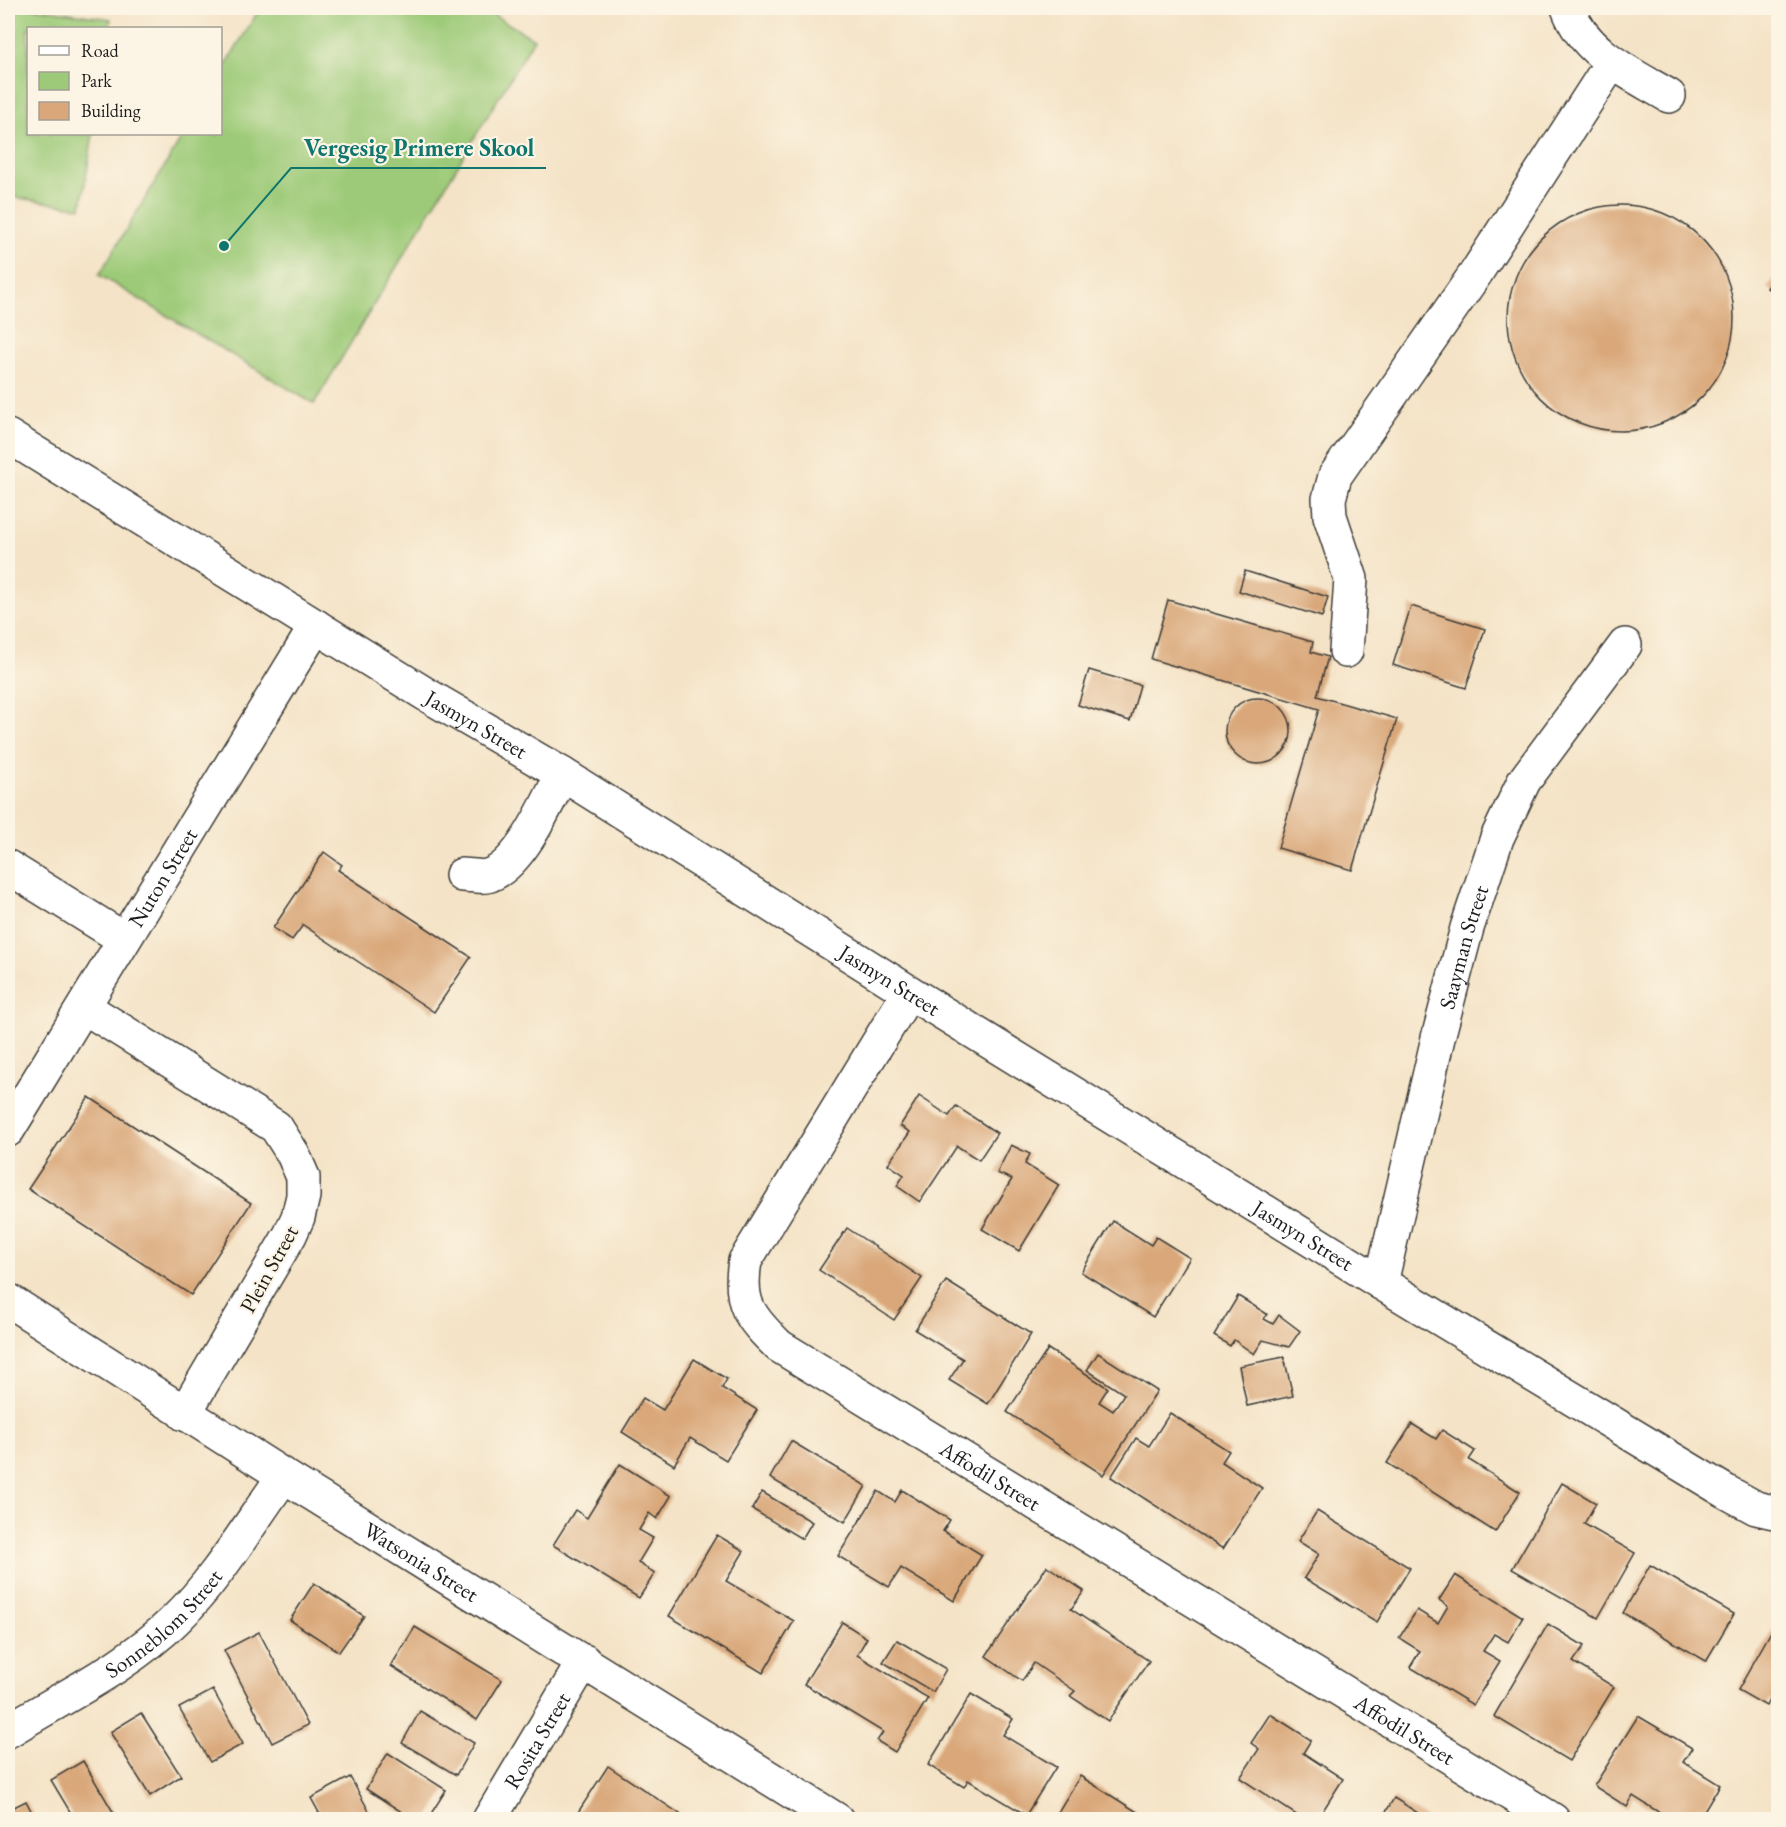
<svg xmlns="http://www.w3.org/2000/svg" width="1786" height="1827" font-family="'EB Garamond',serif">
  <style>
    .green { fill: #9dca78; stroke: #5c734a; stroke-width: 1.5 }
    .building { fill: #d9a779 }
    .lines { fill: none; stroke-linecap: round; stroke-linejoin: round }
    .minor-casing { stroke: #3c3a36; stroke-width: 36 }
    .minor { stroke: #fff; stroke-width: 33 }
    .labels { text-anchor: middle; dominant-baseline: central; stroke-width: 4.5; stroke-linejoin: round; paint-order: stroke }
    .street-label { font-size: 22px; fill: #1c1c1c; stroke: #fcf5e5 }
    .leader { fill: none; stroke: #0f766e; stroke-width: 2 }
    .callout-dot { fill: #0f766e; stroke: #fcf5e5; stroke-width: 2 }
    .callout-label { font-size: 24px; text-anchor: middle; font-weight: bold; fill: #0f766e; stroke: #fcf5e5; stroke-width: 4.5; stroke-linejoin: round; paint-order: stroke }
  </style>
  <rect width="100%" height="100%" fill="#fcf5e5"/>
  <filter id="ink" filterUnits="userSpaceOnUse"><feTurbulence type="fractalNoise" baseFrequency=".0167" numOctaves="2"/><feDisplacementMap in="SourceGraphic" scale="12" xChannelSelector="R" yChannelSelector="G"/><feConvolveMatrix kernelMatrix="1 2 1 2 8 2 1 2 1" color-interpolation-filters="sRGB"/></filter>
  <filter id="wash" filterUnits="userSpaceOnUse"><feTurbulence type="fractalNoise" baseFrequency=".008" numOctaves="4" result="noise"/><feDisplacementMap in="SourceGraphic" scale="24" xChannelSelector="R" yChannelSelector="G"/><feGaussianBlur stdDeviation="1.35" result="paint"/><feColorMatrix in="noise" values="0 0 0 0 0 0 0 0 0 0 0 0 0 0 0 0 0 1.4 0 .05"/><feComposite in="paint" operator="in"/></filter>
  <g filter="url(#wash)">
    <rect width="100%" height="100%" fill="#f4e3c6"/>
    <g class="green">
      <path d="M16,8H34L111,19L109,28H28V134H93L81,208L8,196V63Z"/>
      <path d="M260,8H482L534,39L314,404L99,275L184,134H220L221,73Z"/>
    </g>
    <g id="blocks">
      <g class="building">
        <circle cx="1621" cy="318" r="113"/>
        <path d="M1778,272V296L1767,288Z"/>
        <path d="M1245,571L1328,597L1322,617L1239,591Z"/>
        <path d="M1168,600L1313,642L1311,652L1328,657L1317,696L1397,719L1352,870L1278,848L1319,709L1151,659Z"/>
        <path d="M1411,606L1485,629L1466,688L1393,665Z"/>
        <path d="M1089,670L1140,685L1130,721L1078,705Z"/>
        <circle cx="1258" cy="731" r="33"/>
        <path d="M324,852L342,865L338,870L471,957L434,1012L303,925L292,940L273,928Z"/>
        <path d="M919,1096L949,1116L956,1106L997,1133L979,1160L957,1146L920,1202L897,1186L904,1175L888,1164L910,1132L900,1126Z"/>
        <path d="M89,1097L251,1203L191,1295L28,1189Z"/>
        <path d="M1011,1145L1030,1154L1025,1164L1059,1185L1019,1251L982,1229L1012,1179L997,1173Z"/>
        <path d="M1113,1221L1151,1245L1156,1237L1190,1258L1153,1317L1081,1272Z"/>
        <path d="M847,1228L922,1278L894,1320L819,1270Z"/>
        <path d="M946,1281L1031,1334L988,1404L949,1380L963,1359L915,1330Z"/>
        <path d="M1238,1296L1267,1314L1264,1319L1273,1324L1279,1315L1300,1331L1289,1347L1263,1340L1254,1354L1234,1340L1230,1346L1214,1336Z"/>
        <path d="M1048,1349L1108,1388L1099,1402L1113,1411L1124,1394L1087,1370L1098,1353L1157,1391L1103,1475L1007,1412Z"/>
        <path d="M1284,1357L1293,1396L1247,1406L1239,1366Z"/>
        <path d="M694,1359L727,1379L722,1388L757,1410L726,1460L690,1438L674,1465L622,1432L643,1398L663,1410Z"/>
        <path d="M1170,1413L1229,1451L1222,1462L1262,1488L1223,1549L1111,1477L1136,1438L1149,1446Z"/>
        <path d="M1412,1424L1436,1439L1442,1430L1475,1451L1469,1460L1520,1492L1495,1532L1387,1463Z"/>
        <path d="M791,1441L866,1486L845,1522L770,1478Z"/>
        <path d="M620,1464L671,1496L657,1519L649,1513L639,1530L653,1538L638,1563L655,1573L639,1598L553,1545L575,1510L587,1518Z"/>
        <path d="M1562,1483L1596,1503L1584,1524L1635,1553L1598,1618L1512,1569Z"/>
        <path d="M902,1490L950,1520L943,1531L982,1555L954,1601L901,1568L889,1587L838,1556L878,1491L895,1502Z"/>
        <path d="M762,1492L812,1522L802,1539L752,1509Z"/>
        <path d="M1317,1511L1410,1568L1377,1622L1304,1578L1319,1554L1298,1541Z"/>
        <path d="M717,1535L744,1551L726,1581L794,1621L763,1673L669,1616Z"/>
        <path d="M1650,1565L1734,1614L1706,1661L1623,1613Z"/>
        <path d="M1047,1566L1084,1591L1071,1609L1149,1661L1108,1721L1070,1696L1075,1691L1034,1663L1022,1681L986,1656Z"/>
        <path d="M1455,1575L1523,1617L1508,1642L1494,1634L1483,1651L1500,1661L1473,1705L1410,1667L1420,1651L1399,1638L1417,1610L1438,1623L1448,1606L1439,1600Z"/>
        <path d="M314,1583L364,1616L339,1652L290,1620Z"/>
        <path d="M842,1622L867,1638L857,1655L928,1698L895,1752L877,1741L883,1732L804,1684Z"/>
        <path d="M1776,1623L1778,1625V1706L1769,1700L1766,1706L1738,1690Z"/>
        <path d="M1548,1624L1584,1646L1573,1662L1614,1687L1569,1761L1494,1716Z"/>
        <path d="M415,1627L502,1680L477,1720L391,1666Z"/>
        <path d="M259,1632L308,1725L272,1743L224,1650Z"/>
        <path d="M897,1640L946,1669L933,1692L883,1662Z"/>
        <path d="M213,1690L243,1744L210,1762L179,1708Z"/>
        <path d="M971,1694L1013,1719L1003,1735L1056,1767L1026,1815L968,1780L964,1787L928,1765Z"/>
        <path d="M420,1711L474,1743L456,1775L402,1743Z"/>
        <path d="M141,1713L181,1776L150,1796L110,1732Z"/>
        <path d="M1270,1714L1311,1740L1303,1753L1343,1779L1317,1820H1304L1240,1778L1259,1749L1251,1743Z"/>
        <path d="M1638,1716L1692,1748L1683,1762L1720,1785L1699,1820H1671L1633,1796L1627,1807L1594,1786Z"/>
        <path d="M388,1753L446,1790L427,1820H414L366,1789Z"/>
        <path d="M83,1761L115,1815L108,1820H75L51,1780Z"/>
        <path d="M608,1766L680,1814L676,1820H573Z"/>
        <path d="M1080,1776L1150,1820H1053Z"/>
        <path d="M350,1777L374,1820H323L311,1798Z"/>
        <path d="M1394,1798L1429,1820H1381Z"/>
        <path d="M26,1801L36,1820H8V1810Z"/>
      </g>
    </g>
  </g>
  <g filter="url(#ink)">
    <use href="#blocks" fill-opacity="0" stroke="#3c3a36" stroke-width="1.5"/>
    <g class="lines">
      <defs>
        <g id="minor">
          <path d="M1568,8C1584,53 1630,73 1669,96"/>
          <path id="s1" d="M8,436L427,695L562,774L909,992L1381,1283L1725,1491L1756,1508L1778,1513"/>
          <path d="M1346,651L1351,579L1330,516L1329,499L1335,476L1476,273L1612,62"/>
          <path d="M8,867L124,939"/>
          <path d="M462,875C470,875 483,878 490,875C521,864 548,802 562,774"/>
          <path id="s2" d="M909,992L745,1261C738,1303 749,1317 779,1346L1553,1820"/>
          <path d="M84,1007L276,1127L293,1154L303,1177V1196L298,1217L290,1235L184,1414"/>
          <path id="s3" d="M8,1130L316,626"/>
          <path id="s4" d="M1381,1283L1438,1038L1467,928L1497,838L1524,781L1625,645"/>
          <path id="s5" d="M8,1300L284,1476L837,1820"/>
          <path id="s6" d="M8,1731C63,1697 130,1665 176,1619C218,1578 249,1524 284,1476"/>
          <path id="s7" d="M489,1820L584,1661"/>
        </g>
      </defs>
      <use href="#minor" class="minor-casing"/>
      <use href="#minor" class="minor"/>
    </g>
  </g>
  <g class="labels">
    <g class="street-label">
      <text stroke="none"><textPath href="#s1" startOffset="550">Jasmyn Street</textPath></text>
      <text stroke="none"><textPath href="#s3" startOffset="296">Nuton Street</textPath></text>
      <text stroke="none"><textPath href="#s4" startOffset="346">Saayman Street</textPath></text>
      <text stroke="none"><textPath href="#s1" startOffset="1036">Jasmyn Street</textPath></text>
      <text stroke="none"><textPath href="#s1" startOffset="1522">Jasmyn Street</textPath></text>
      <text transform="translate(269 1269) rotate(-61)">Plein Street</text>
      <text stroke="none"><textPath href="#s2" startOffset="660">Affodil Street</textPath></text>
      <text stroke="none"><textPath href="#s5" startOffset="489">Watsonia Street</textPath></text>
      <text stroke="none"><textPath href="#s6" startOffset="190">Sonneblom Street</textPath></text>
      <text stroke="none"><textPath href="#s2" startOffset="1146">Affodil Street</textPath></text>
      <text stroke="none"><textPath href="#s7" startOffset="93">Rosita Street</textPath></text>
    </g>
  </g>
  <path class="leader" d="M224 246L291 168H546"/>
  <circle class="callout-dot" cx="224" cy="246" r="6"/>
  <g class="callout-label">
    <text x="419" y="156">Vergesig Primere Skool</text>
  </g>
  <rect width="1786" height="1827" fill="none" stroke="#fcf5e5" stroke-width="30"/>
  <rect x="27" y="27" width="195" height="108" fill="#fcf5e5" stroke="#a29e95" stroke-width="1.5"/>
  <rect x="39" y="46" width="30" height="9" fill="#ffffff" stroke="#a29e95" stroke-width="1.5"/>
  <text x="81" y="57" font-size="18" fill="#1c1c1c">Road</text>
  <rect x="39" y="72" width="30" height="18" fill="#9dca78" stroke="#a29e95" stroke-width="1.5"/>
  <text x="81" y="87" font-size="18" fill="#1c1c1c">Park</text>
  <rect x="39" y="102" width="30" height="18" fill="#d9a779" stroke="#a29e95" stroke-width="1.5"/>
  <text x="81" y="117" font-size="18" fill="#1c1c1c">Building</text>
</svg>
